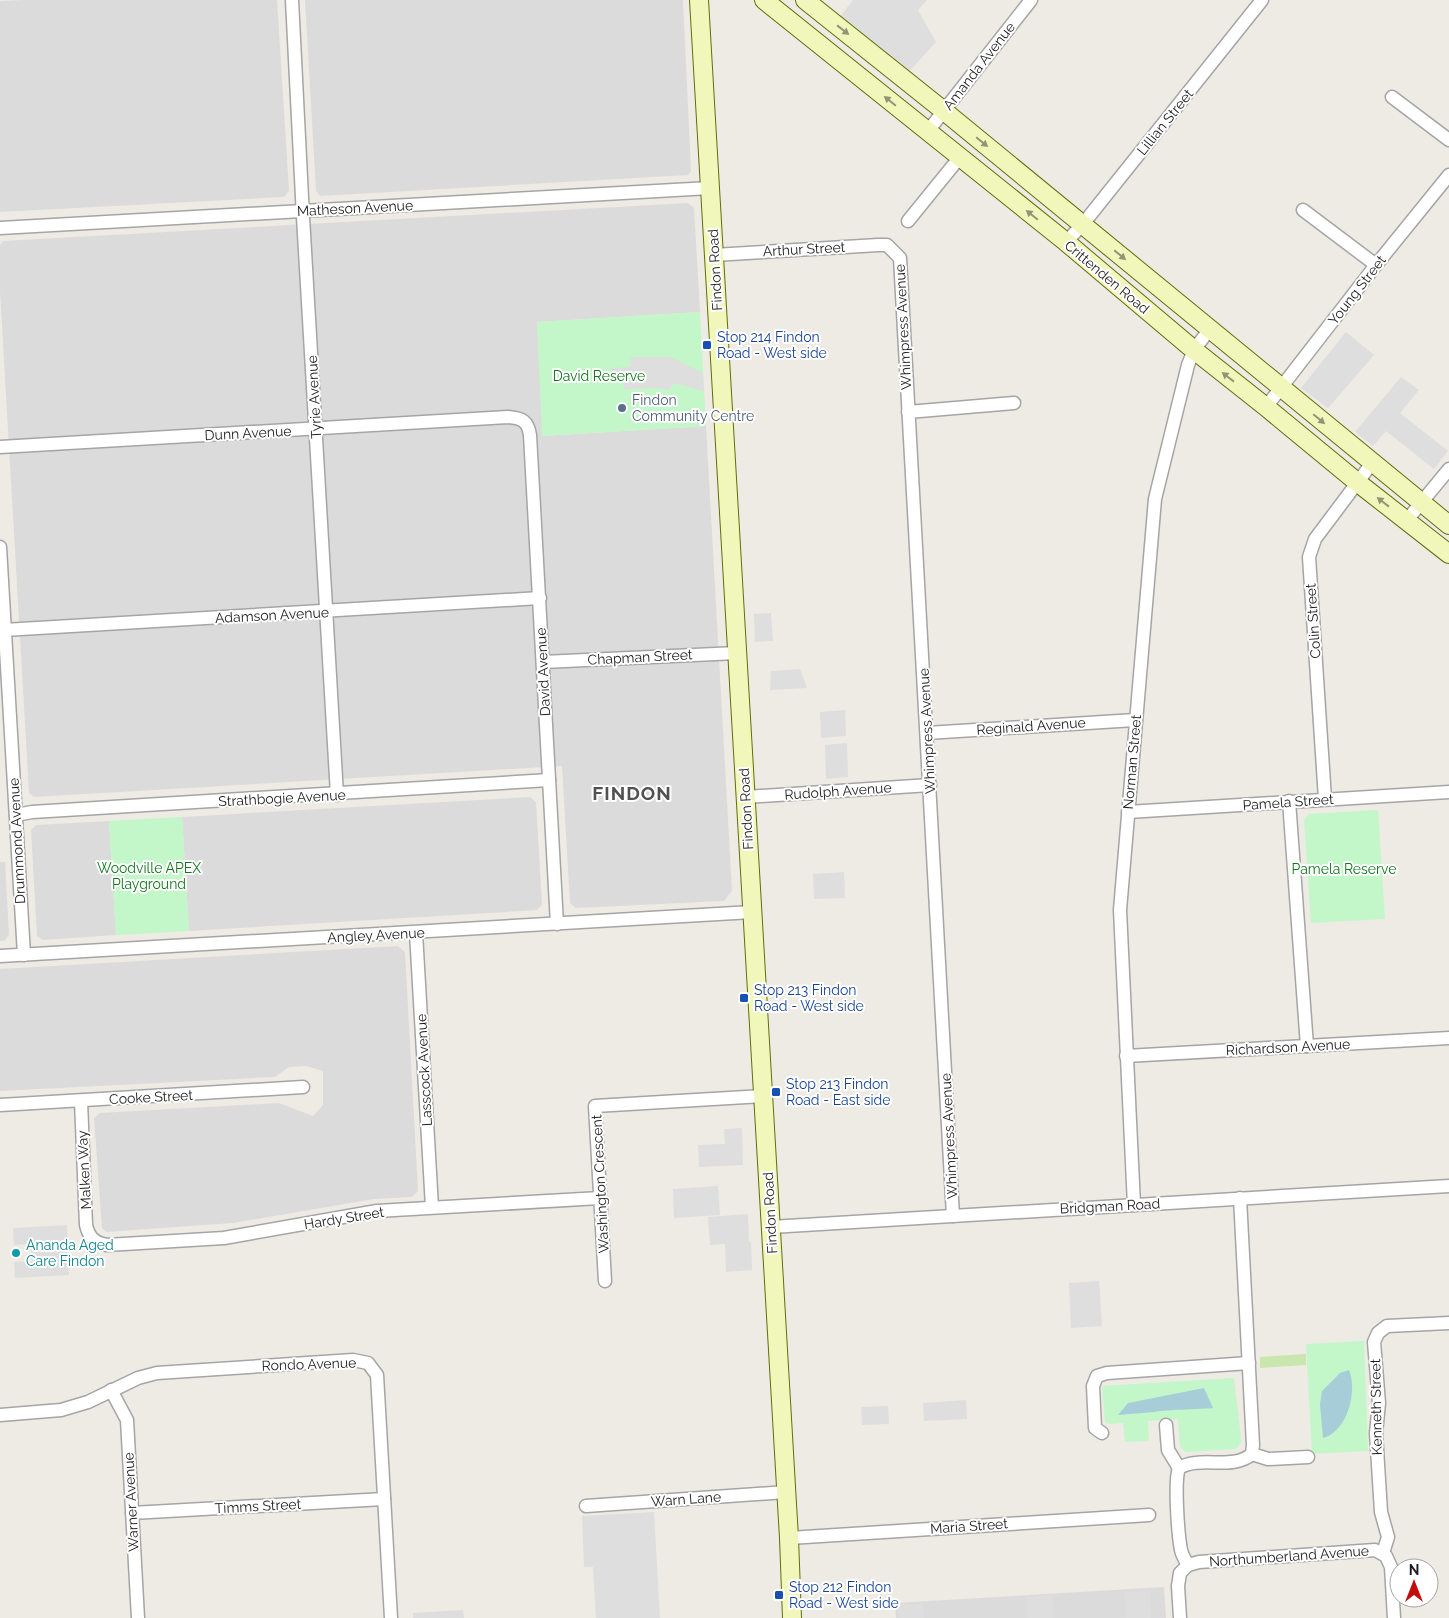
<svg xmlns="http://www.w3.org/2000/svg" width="1449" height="1618" font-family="Raleway,sans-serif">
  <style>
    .residential { fill: #dcdbdb }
    .grass { fill: #c8e6ad }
    .park { fill: #c3f6c8 }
    .parking { fill: #dedede }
    .water { fill: #a7cdd9 }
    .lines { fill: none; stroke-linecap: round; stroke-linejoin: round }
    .minor-casing { stroke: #a5a5a5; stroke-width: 15 }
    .secondary-casing { stroke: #616e0b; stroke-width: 20 }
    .minor { stroke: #fff; stroke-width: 12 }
    .secondary { stroke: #f1f6bb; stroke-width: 18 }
    .oneway { fill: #929574 }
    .transit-dot { fill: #1a4fb4; stroke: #fff; stroke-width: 2 }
    .service-dot { fill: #5c6f8a; stroke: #fff; stroke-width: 2 }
    .culture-dot { fill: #0f9aa8; stroke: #fff; stroke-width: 2 }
    .labels { text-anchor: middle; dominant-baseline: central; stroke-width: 4; stroke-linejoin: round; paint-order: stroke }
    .street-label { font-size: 14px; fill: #1e1e1e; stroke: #fff }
    .transit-label { font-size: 14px; fill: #164399; stroke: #fff; text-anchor: start }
    .park-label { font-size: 14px; fill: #12761c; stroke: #fff }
    .service-label { font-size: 14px; fill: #4e5e75; stroke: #fff; text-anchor: start }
    .culture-label { font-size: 14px; fill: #0d838f; stroke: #fff; text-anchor: start }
    .district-label { font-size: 19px; font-weight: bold; letter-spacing: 1px; fill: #515151; stroke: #fff }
  </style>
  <rect width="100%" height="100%" fill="#eeebe4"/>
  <g class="residential">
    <path d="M24,0H277L289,191L284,197L0,212V1Z"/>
    <path d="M305,0H683L691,171L688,175L320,196L316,191Z"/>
    <path d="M688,203L694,208L700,312L537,322L543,436L706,426L732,891L724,901L576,908L570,903L562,766L34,797L29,793L0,291V245L3,241Z"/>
    <path d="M530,797L536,802L542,905L537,910L189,931L182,817Z"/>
    <path d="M109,821L116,935L43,940L37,936L31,830L36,825Z"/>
    <path d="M0,862H5L9,935L4,941H0Z"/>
    <path d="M398,946L405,952L418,1191L412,1197L374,1199L233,1223L106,1232L102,1228L94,1118L100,1113L279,1103L313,1116L323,1105V1071L306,1066L289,1067L275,1077L0,1091V969Z"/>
    <path d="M1164,1587L1166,1618H896L895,1603Z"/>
  </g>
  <path class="grass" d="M1306,1354V1365L1260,1368V1357Z"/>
  <g class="park">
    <path d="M700,312L706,426L542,436L537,322Z"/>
    <path d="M1378,810L1385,919L1311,923L1304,820L1309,814Z"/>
    <path d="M182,817L189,931L116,935L109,821Z"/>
    <path d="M1364,1341L1368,1451L1312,1454L1306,1344Z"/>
    <path d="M1234,1378C1236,1400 1240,1421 1241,1443L1236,1449L1186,1452L1180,1447L1178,1419L1148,1421L1149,1441L1125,1442L1123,1423L1110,1424L1105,1422L1102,1386Z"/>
  </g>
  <g class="parking">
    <path d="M853,0H927L918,10L936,42L906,75L839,18Z"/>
    <path d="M1346,332L1374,355L1328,408L1301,388Z"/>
    <path d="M631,357H671L703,373L704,391L674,383L669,390L656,388L624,389L623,378H611V368L630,367Z"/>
    <path d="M1401,377L1419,390L1400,413L1448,451L1434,469L1386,431L1373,446L1355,432Z"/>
    <path d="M771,613L773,641L755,642L754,614Z"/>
    <path d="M800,669L807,688L770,690L771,671Z"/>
    <path d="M845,710L846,736L821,738L820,712Z"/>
    <path d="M847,743L848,777L826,779L825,745Z"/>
    <path d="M844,872L845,898L814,899L813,874Z"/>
    <path d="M742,1128L743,1165L699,1167L698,1145L725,1144L724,1129Z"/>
    <path d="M718,1186L720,1215L674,1218L673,1189Z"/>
    <path d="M748,1214L749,1241L751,1242L752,1270L726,1272L725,1244L710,1245L708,1217Z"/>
    <path d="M67,1225L69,1275L15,1278L14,1262L32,1261L31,1244L14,1245L13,1228Z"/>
    <path d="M1099,1281L1102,1326L1071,1328L1069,1283Z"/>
    <path d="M966,1400L967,1419L924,1421L923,1403Z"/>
    <path d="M888,1406L889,1424L862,1425L861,1407Z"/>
    <path d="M654,1512L660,1618H596L593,1567H584L582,1516Z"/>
    <path d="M1150,1591L1151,1618H1126L1125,1592Z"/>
    <path d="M1052,1595L1054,1618H1027L1026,1597Z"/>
    <path d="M923,1604L924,1618H899L898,1605Z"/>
    <path d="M463,1610L464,1618H413V1613Z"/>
  </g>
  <g class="water">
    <path d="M1349,1370C1358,1391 1347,1432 1323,1438L1320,1404L1322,1391L1340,1373Z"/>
    <path d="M1204,1388L1213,1408C1203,1409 1159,1410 1154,1412L1118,1415L1128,1403Z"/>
  </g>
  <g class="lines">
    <defs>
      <g id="minor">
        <path d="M292,0L303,217L337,795"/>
        <path d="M1392,97L1449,140"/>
        <path d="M928,131L1031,0"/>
        <path d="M1303,210L1376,265"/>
        <path d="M908,221L960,157"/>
        <path d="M0,228L710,188"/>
        <path d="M1066,242L1083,224L1262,0"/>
        <path d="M714,255L878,245H887L900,258L953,1216"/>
        <path d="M1266,407L1376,265L1449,175"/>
        <path d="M908,412L1014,403"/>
        <path d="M0,447L508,417C522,418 528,421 530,435L557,924"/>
        <path d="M1407,520L1449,469"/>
        <path d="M0,547L24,955"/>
        <path d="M4,630L540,598"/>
        <path d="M543,662L737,653"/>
        <path d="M927,733L1135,720"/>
        <path d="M745,797L930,785"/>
        <path d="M1325,799L1309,557L1315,539L1372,463"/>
        <path d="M1289,801L1307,1046"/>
        <path d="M1128,812L1449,792"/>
        <path d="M16,815L32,812L549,780"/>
        <path d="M416,933L432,1207"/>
        <path d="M0,956L752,912"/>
        <path d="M1126,1056L1449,1038"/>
        <path d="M81,1101L86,1225C89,1238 95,1243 107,1245L224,1238L377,1211L600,1198"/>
        <path d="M0,1105L303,1087"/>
        <path d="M1134,1205L1120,910L1155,499L1188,365L1194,350L1209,330"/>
        <path d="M771,1227L1449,1186"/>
        <path d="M605,1281L595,1106L763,1096"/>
        <path d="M111,1390L127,1420L138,1618"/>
        <path d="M0,1415L61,1410L88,1402L138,1378L157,1373L353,1360L368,1363L377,1375L391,1618"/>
        <path d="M1166,1425L1168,1450L1179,1468"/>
        <path d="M1102,1433L1095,1428L1093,1386L1097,1376L1107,1373L1249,1363"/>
        <path d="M1252,1454L1268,1459L1308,1457"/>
        <path d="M586,1506L786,1492"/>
        <path d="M132,1513L384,1499"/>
        <path d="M789,1538L1149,1515"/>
        <path d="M1383,1553L1388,1537L1381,1512L1376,1433L1379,1403L1374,1342L1378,1333L1387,1326L1449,1323"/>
        <path d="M1188,1565C1185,1560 1182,1555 1181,1550C1178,1534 1174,1481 1179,1468C1201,1455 1232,1471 1252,1454L1253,1445L1240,1198"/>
        <path d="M1188,1565L1199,1562L1375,1550L1386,1556L1391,1567L1394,1618"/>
        <path d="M1180,1618L1178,1586L1180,1573L1188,1565"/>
      </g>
      <g id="secondary">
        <path d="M699,0L789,1538L792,1618"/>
        <path d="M764,0L1066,242L1194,350L1266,407L1357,482L1449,554"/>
        <path d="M805,0L944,111L1449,525"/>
      </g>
    </defs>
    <use href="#minor" class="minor-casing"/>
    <use href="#secondary" class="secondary-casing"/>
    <use href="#minor" class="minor"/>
    <use href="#secondary" class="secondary"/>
  </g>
  <defs><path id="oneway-solid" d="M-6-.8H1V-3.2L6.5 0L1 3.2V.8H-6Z" transform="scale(1.25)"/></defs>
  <g class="oneway">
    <use href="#oneway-solid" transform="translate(843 30) rotate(38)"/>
    <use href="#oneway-solid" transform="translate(890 101) rotate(-141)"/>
    <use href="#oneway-solid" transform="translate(982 142) rotate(39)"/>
    <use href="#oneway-solid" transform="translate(1032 215) rotate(-141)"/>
    <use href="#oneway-solid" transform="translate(1120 255) rotate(40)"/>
    <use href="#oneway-solid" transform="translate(1228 377) rotate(-142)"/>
    <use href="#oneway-solid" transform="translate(1319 419) rotate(40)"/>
    <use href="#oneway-solid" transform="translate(1383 502) rotate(-142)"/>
  </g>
  <g class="transit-dot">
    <rect x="702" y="340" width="10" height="10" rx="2.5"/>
    <rect x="739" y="993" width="10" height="10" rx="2.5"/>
    <rect x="771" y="1087" width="10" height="10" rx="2.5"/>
    <rect x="774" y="1590" width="10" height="10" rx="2.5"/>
  </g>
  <circle class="service-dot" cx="622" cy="408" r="5"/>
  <circle class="culture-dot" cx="16" cy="1253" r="5"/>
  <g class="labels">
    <g class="street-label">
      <text transform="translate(979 66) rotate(-52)">Amanda Avenue</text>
      <text transform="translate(1165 122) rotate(-51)">Lillian Street</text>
      <text transform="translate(355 208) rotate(-3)">Matheson Avenue</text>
      <text transform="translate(804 249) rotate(-3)">Arthur Street</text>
      <text transform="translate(715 270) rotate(-93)">Findon Road</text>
      <text transform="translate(1107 277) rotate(40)">Crittenden Road</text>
      <text transform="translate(1357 290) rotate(-52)">Young Street</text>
      <text transform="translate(903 327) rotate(-93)">Whimpress Avenue</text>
      <text transform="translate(314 397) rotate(-93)">Tyrie Avenue</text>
      <text transform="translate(248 433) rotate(-3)">Dunn Avenue</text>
      <text transform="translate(272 615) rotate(-3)">Adamson Avenue</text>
      <text transform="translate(1313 621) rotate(-94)">Colin Street</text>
      <text transform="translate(640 657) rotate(-3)">Chapman Street</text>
      <text transform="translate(543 672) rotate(-93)">David Avenue</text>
      <text transform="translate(1031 726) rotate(-4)">Reginald Avenue</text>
      <text transform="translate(927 731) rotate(-93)">Whimpress Avenue</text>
      <text transform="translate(1132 762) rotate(-85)">Norman Street</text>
      <text transform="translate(838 791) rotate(-4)">Rudolph Avenue</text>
      <text transform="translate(282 798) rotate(-3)">Strathbogie Avenue</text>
      <text transform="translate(1288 802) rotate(-4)">Pamela Street</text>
      <text transform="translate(746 809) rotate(-93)">Findon Road</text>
      <text transform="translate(17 841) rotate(-93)">Drummond Avenue</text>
      <text transform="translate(376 935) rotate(-3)">Angley Avenue</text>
      <text transform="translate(1288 1047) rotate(-3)">Richardson Avenue</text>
      <text transform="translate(424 1070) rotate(-93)">Lasscock Avenue</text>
      <text transform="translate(151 1097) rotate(-3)">Cooke Street</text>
      <text transform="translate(949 1136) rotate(-93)">Whimpress Avenue</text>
      <text transform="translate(84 1170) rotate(-93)">Malken Way</text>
      <text transform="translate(600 1184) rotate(-93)">Washington Crescent</text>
      <text transform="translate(1110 1206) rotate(-3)">Bridgman Road</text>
      <text transform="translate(770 1213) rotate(-93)">Findon Road</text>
      <text transform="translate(344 1218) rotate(-9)">Hardy Street</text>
      <text transform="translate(309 1364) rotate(-2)">Rondo Avenue</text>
      <text transform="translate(1376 1407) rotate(-91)">Kenneth Street</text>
      <text transform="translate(686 1499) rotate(-4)">Warn Lane</text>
      <text transform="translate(131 1502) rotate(-93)">Warner Avenue</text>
      <text transform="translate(258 1506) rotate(-3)">Timms Street</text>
      <text transform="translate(969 1526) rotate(-4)">Maria Street</text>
      <text transform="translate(1289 1556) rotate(-4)">Northumberland Avenue</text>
    </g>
    <g class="transit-label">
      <text x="717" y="337">Stop 214 Findon<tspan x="717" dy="16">Road - West side</tspan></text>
      <text x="754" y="990">Stop 213 Findon<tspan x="754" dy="16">Road - West side</tspan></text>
      <text x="786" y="1084">Stop 213 Findon<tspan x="786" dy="16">Road - East side</tspan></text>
      <text x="789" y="1587">Stop 212 Findon<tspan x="789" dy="16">Road - West side</tspan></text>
    </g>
    <g class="park-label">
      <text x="599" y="376">David Reserve</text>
      <text x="149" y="868">Woodville APEX<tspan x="149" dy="16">Playground</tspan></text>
      <text x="1344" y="869">Pamela Reserve</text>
    </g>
    <g class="service-label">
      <text x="632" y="400">Findon<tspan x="632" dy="16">Community Centre</tspan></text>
    </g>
    <g class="culture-label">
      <text x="26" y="1245">Ananda Aged<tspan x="26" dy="16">Care Findon</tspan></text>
    </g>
    <g class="district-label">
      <text x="632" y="793">FINDON</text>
    </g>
  </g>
  <g transform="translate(1414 1583)"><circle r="24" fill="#ffffff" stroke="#a5a5a5"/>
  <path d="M0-4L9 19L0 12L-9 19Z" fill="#c00f0c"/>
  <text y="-8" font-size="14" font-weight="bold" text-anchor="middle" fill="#1e1e1e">N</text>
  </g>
</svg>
